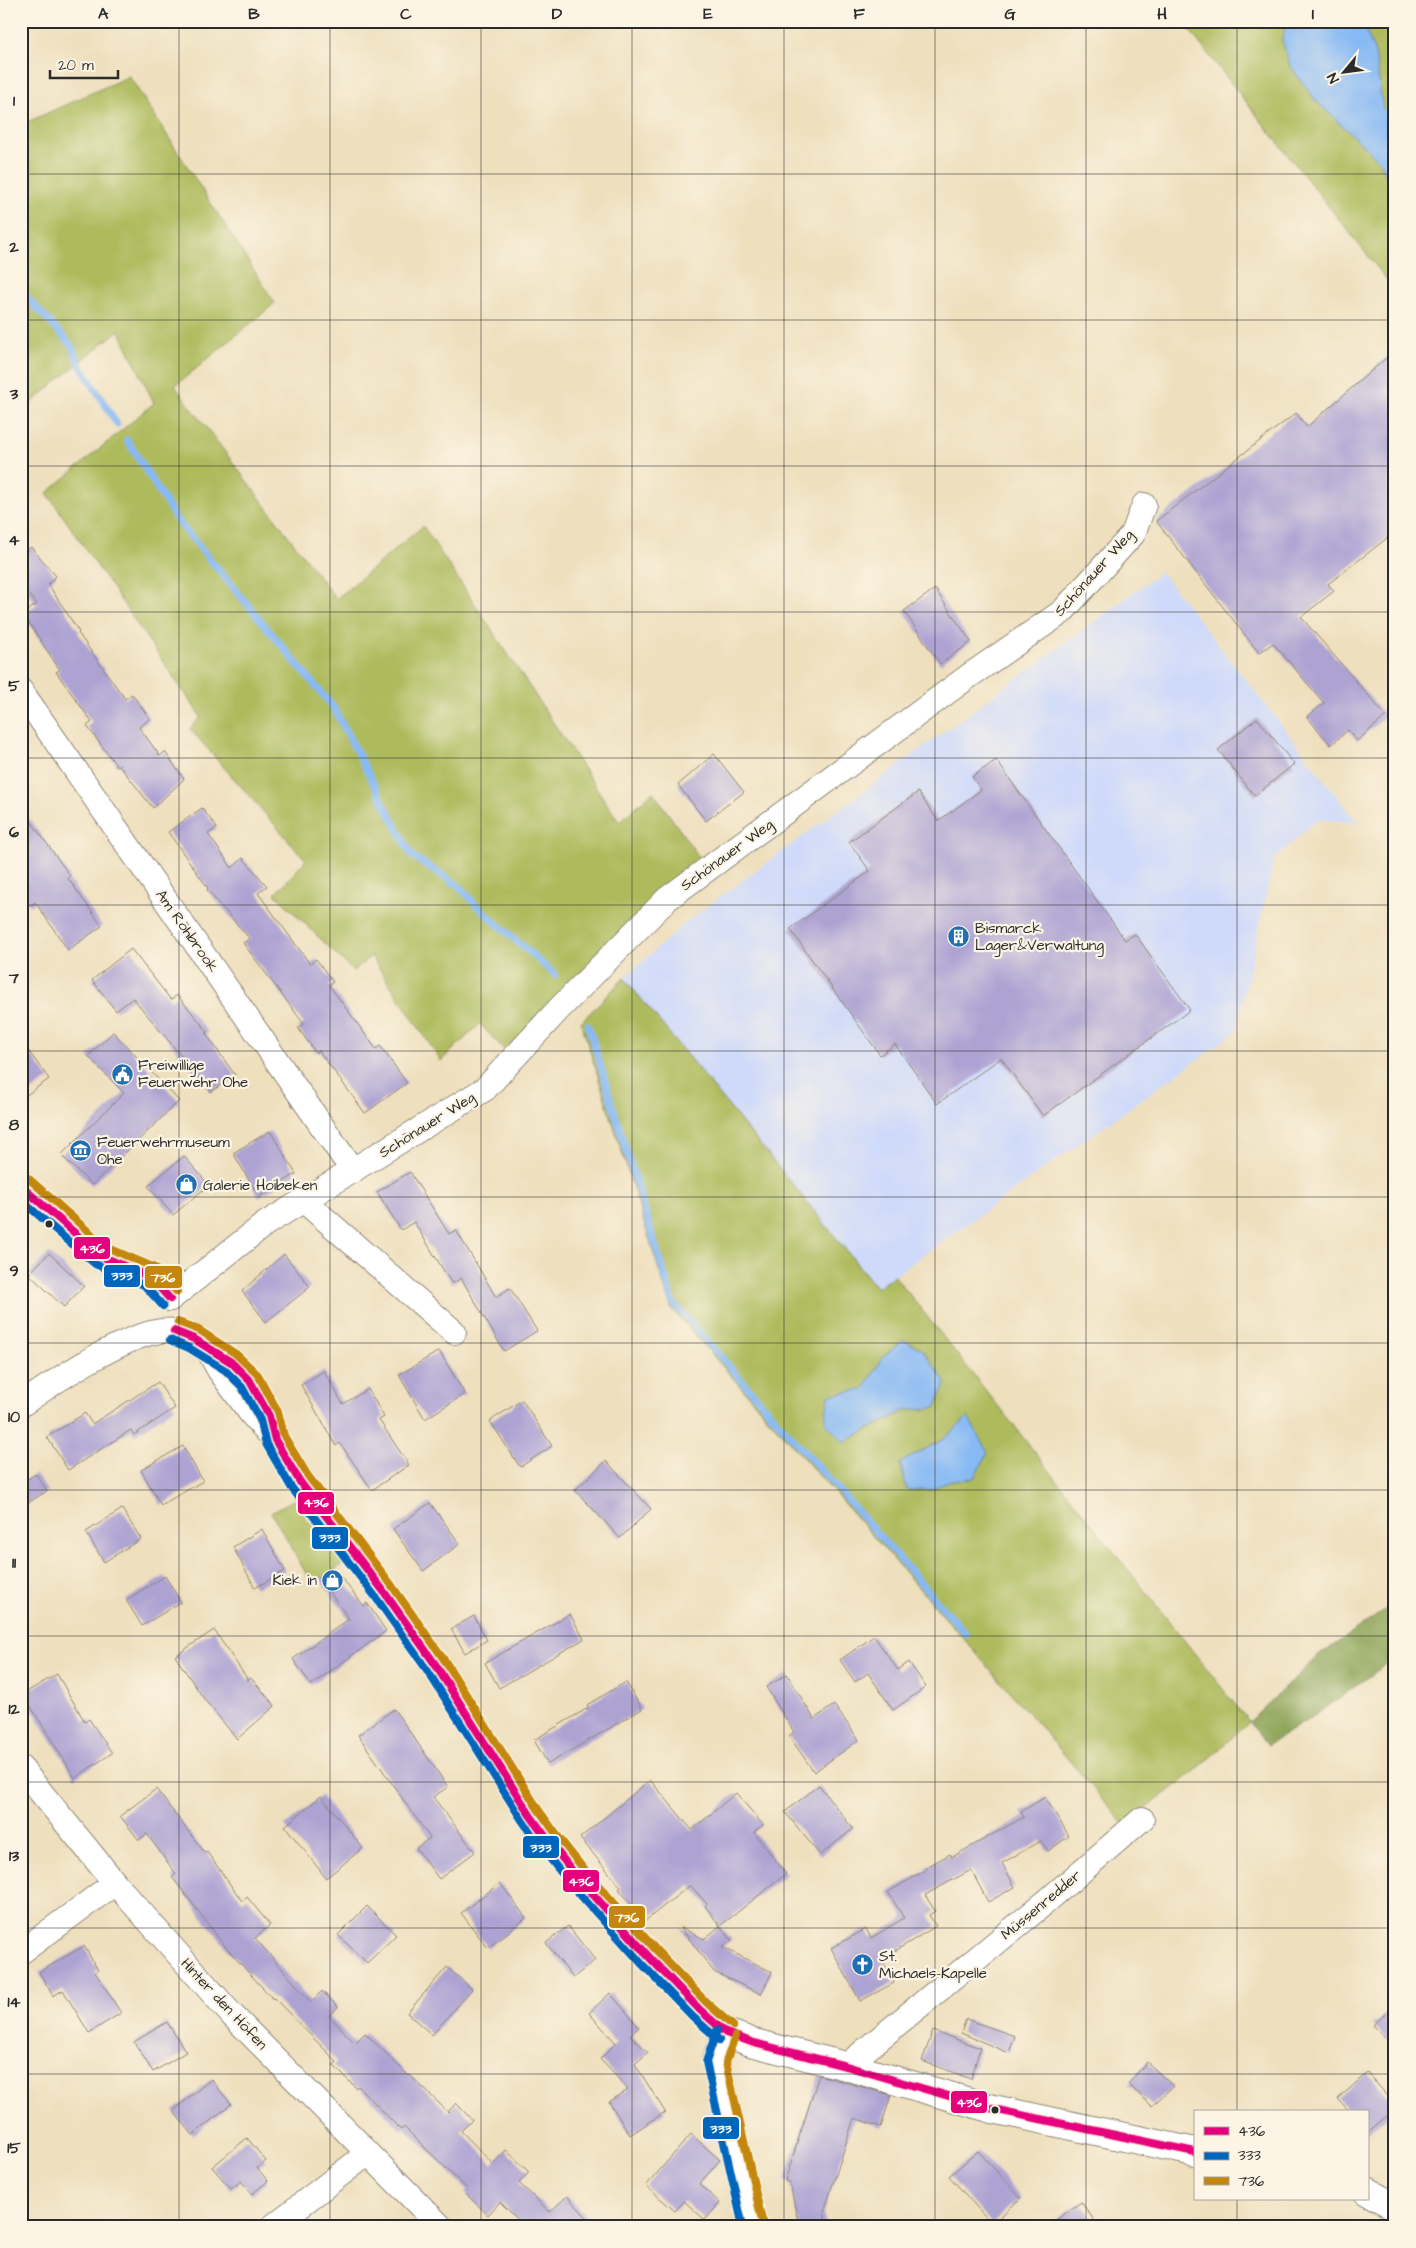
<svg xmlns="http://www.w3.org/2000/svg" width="1416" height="2248" font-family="'Architects Daughter',sans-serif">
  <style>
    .built { fill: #cfdafa }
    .green { fill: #aebb5d; stroke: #6c7344; fill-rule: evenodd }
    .forest { fill: #8aa354; stroke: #5a6740 }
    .water { fill: #87b9f4; stroke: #597290 }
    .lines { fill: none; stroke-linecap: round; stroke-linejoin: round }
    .stream { stroke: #87b9f4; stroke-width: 7 }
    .building { fill: #ada3d3 }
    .minor-casing { stroke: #8c8574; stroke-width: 26 }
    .tertiary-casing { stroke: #8c8574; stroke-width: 30 }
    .minor { stroke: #fff; stroke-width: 24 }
    .tertiary { stroke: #fff; stroke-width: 28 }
    .bus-1-casing { stroke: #fcf5e5; stroke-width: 11 }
    .bus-2-casing { stroke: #fcf5e5; stroke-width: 11 }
    .bus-3-casing { stroke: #fcf5e5; stroke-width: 11 }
    .bus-1 { stroke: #e5007d; stroke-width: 8 }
    .bus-2 { stroke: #0065bd; stroke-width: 8 }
    .bus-3 { stroke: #c4870b; stroke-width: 8 }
    .grid { fill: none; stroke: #2b2b2b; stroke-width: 1; stroke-opacity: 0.55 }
    .bus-dot { fill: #2b2b2b; stroke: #fcf5e5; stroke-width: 2 }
    .labels { text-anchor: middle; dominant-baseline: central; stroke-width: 4.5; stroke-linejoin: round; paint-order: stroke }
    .street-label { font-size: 15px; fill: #2b2b2b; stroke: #fcf5e5 }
    .poi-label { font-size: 15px; fill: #2b2b2b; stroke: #fcf5e5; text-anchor: start }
    .line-badge { stroke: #fcf5e5; stroke-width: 2 }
    .badge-label { font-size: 14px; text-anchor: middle; font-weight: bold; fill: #fff }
    .neatline { fill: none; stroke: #2b2b2b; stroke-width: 2 }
    .grid-label { font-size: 16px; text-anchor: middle; font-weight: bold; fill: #2b2b2b }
  </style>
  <rect width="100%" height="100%" fill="#fcf5e5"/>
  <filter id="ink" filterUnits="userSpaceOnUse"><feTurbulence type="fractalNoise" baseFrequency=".02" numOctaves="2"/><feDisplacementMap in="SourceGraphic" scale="10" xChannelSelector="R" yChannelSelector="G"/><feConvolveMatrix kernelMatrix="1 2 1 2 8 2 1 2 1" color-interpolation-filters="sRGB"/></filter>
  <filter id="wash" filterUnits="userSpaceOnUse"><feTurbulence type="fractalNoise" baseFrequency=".0096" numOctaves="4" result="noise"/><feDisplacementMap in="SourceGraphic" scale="20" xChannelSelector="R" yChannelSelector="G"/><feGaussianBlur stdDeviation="1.12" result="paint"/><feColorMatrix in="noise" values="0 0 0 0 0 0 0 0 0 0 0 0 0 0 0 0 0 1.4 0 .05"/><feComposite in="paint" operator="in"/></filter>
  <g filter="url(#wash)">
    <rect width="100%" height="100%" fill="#eedfbd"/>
    <path class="built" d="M1161,572L1358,823L1317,819L1274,859L1236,1032L877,1288L624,978L689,920Z"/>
    <g class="green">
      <path d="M1182,21H1395V274L1387,280Z"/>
      <path d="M129,76L275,303L175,386L336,599L423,526L619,822L653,792L708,870L513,1059L480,1024L441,1061L371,956L353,971L275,894L306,860L190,729L201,717L47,493L154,403L119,330L21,411V125Z"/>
      <path d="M624,978L877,1288L894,1275L1249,1722L1194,1772L1125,1825L964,1639L671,1308L581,1022ZM864,1389L935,1408L906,1410L844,1442L829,1395ZM968,1418L974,1478L946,1482L900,1463L944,1439Z"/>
      <path d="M296,1499L344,1564L312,1584L271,1512Z"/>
    </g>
    <path class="forest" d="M1395,1603V1658L1317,1714L1268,1745L1249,1722L1317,1657Z"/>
    <g class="water">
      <path d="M1287,21H1360L1364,25L1375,53L1383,109L1395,120V194L1380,161L1316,101L1290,66L1282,40Z"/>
      <path d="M903,1340L922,1349L946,1383L935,1408L906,1410L844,1442L825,1422L829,1395L864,1389L883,1357Z"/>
      <path d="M968,1417L988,1453L974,1478L946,1482L931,1490H907L900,1463L944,1439Z"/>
    </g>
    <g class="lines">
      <g class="stream">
        <path d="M21,291L71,345L80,365L117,424"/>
        <path d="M127,440L176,519L333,707L412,856L459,886L475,904L555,975"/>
        <path d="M588,1025L673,1303L966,1634"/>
      </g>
    </g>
    <g id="blocks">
      <g class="building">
        <path d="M1395,350V532L1328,584L1334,591L1301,617L1386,716L1357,741L1348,730L1331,745L1307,717L1324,703L1273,643L1259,653L1156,521L1296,413L1307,427Z"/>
        <path d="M31,547L56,576L48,584L79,632L78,633L125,699L132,694L150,719L139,727L160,756L165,752L184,779L153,808L119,765L117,766L87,726L92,722L56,672L60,670L23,614L37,604L21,586V555Z"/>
        <path d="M935,589L971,642L940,664L904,611Z"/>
        <path d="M1257,718L1294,764L1255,796L1218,750Z"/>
        <path d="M714,754L744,792L706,821L678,785Z"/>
        <path d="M996,760L1125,940L1135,934L1190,1010L1043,1116L1001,1058L937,1104L895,1044L880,1055L790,929L870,871L849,842L918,792L938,821L981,790L972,777Z"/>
        <path d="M21,807L70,876L68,878L102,926L68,950L35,902L30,906L21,894Z"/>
        <path d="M202,808L217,828L208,834L232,868L243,858L267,886L258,893L310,964L316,959L333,982L329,985L376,1049L380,1046L407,1083L365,1113L319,1051L316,1053L298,1028L304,1024L243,943L250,939L207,890L208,888L168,832Z"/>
        <path d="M131,949L171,1000L177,995L208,1032L206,1034L235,1075L211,1092L133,998L116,1011L92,980Z"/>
        <path d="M113,1032L179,1101L92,1185L61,1155L124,1093L88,1056Z"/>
        <path d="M21,1041L49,1079L21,1099Z"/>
        <path d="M270,1131L296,1174L259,1197L233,1153Z"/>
        <path d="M184,1156L209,1185L173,1215L148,1186Z"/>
        <path d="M410,1172L449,1234L456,1230L496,1297L510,1288L537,1331L504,1351L461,1278L452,1284L414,1222L401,1230L377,1192Z"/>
        <path d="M49,1253L84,1286L64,1307L29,1274Z"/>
        <path d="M284,1254L310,1287L266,1322L242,1291Z"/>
        <path d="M439,1351L465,1394L425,1419L399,1375Z"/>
        <path d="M324,1371L343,1404L368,1389L384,1417L379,1420L409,1465L372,1490L340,1443L336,1446L301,1385Z"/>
        <path d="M158,1382L175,1408L134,1435L131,1430L68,1470L47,1437L85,1413L92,1424Z"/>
        <path d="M522,1400L552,1446L520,1467L490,1421Z"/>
        <path d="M183,1446L203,1481L161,1505L141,1470Z"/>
        <path d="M606,1461L651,1509L620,1538L575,1490Z"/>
        <path d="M36,1474L47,1491L21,1507V1483Z"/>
        <path d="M430,1503L460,1544L423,1571L393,1529Z"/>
        <path d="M122,1509L141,1539L104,1562L86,1532Z"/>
        <path d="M262,1529L285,1571L255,1588L233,1547Z"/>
        <path d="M335,1570L364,1606L367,1603L386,1631L311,1685L293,1659L349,1619L320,1579Z"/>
        <path d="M165,1576L181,1602L142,1626L126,1600Z"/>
        <path d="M570,1614L584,1639L499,1688L485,1663Z"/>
        <path d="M474,1616L487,1640L465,1653L451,1629Z"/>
        <path d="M214,1630L248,1680L251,1678L275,1706L237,1739L204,1699L175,1656Z"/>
        <path d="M874,1636L898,1670L909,1662L926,1687L893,1710L868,1673L855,1682L840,1660Z"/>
        <path d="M57,1674L85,1722L89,1719L112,1753L75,1778L23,1694Z"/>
        <path d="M787,1674L814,1719L834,1705L859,1740L814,1772L789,1736L794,1732L766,1687Z"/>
        <path d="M626,1682L642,1709L548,1764L534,1740L588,1708L587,1705Z"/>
        <path d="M394,1709L448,1787L433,1797L475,1852L439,1879L416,1848L430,1838L358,1735Z"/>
        <path d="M650,1780L692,1830L736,1793L763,1825L754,1832L786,1874L720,1926L705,1906L707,1904L691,1886H689L645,1921L619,1889L621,1887L580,1838Z"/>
        <path d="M819,1785L853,1829L820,1855L785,1812Z"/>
        <path d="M156,1789L205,1853L207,1852L242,1901L247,1897L270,1925L255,1938L311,2002L322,1991L338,2007L329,2016L355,2043L365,2033L409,2076L410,2075L448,2112L456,2103L472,2120L461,2131L493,2164L506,2150L529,2172L519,2183L550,2212L567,2196L596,2227H526L500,2202L488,2215L465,2193L468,2190L404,2127L401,2130L358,2086L356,2088L333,2065L337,2062L274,1998L273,1999L228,1950L172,1877L176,1874L147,1834L139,1840L120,1816Z"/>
        <path d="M321,1796L363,1848L326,1878L285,1826Z"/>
        <path d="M1045,1797L1069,1836L1048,1851L1041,1841L1002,1863L1015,1887L988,1902L971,1870L925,1895L935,1911L929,1915L936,1926L882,1959L894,1983L860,2001L831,1948L866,1929L871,1938L904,1918L888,1892L926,1870L925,1868L950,1854L952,1857L1024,1817L1021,1812Z"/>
        <path d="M500,1883L526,1918L488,1948L461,1913Z"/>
        <path d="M367,1906L396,1935L367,1963L338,1935Z"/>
        <path d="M568,1926L595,1960L573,1978L546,1943Z"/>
        <path d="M720,1926L732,1940L722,1947L772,1972L761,1994L714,1972L680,1927L704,1939Z"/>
        <path d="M84,1946L98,1970L95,1972L121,2013L89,2033L63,1990L53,1996L39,1972Z"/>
        <path d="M447,1967L472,1989L432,2035L407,2013Z"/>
        <path d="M610,1993L639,2027L630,2035L648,2052L635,2064L665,2112L630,2135L609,2102L628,2089L600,2059L616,2043L589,2013Z"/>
        <path d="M1395,2006V2048L1373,2025Z"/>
        <path d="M966,2019L1015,2036L1009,2053L961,2033Z"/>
        <path d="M167,2022L186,2052L153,2072L134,2042Z"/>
        <path d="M933,2031L980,2048L971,2079L922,2061Z"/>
        <path d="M1147,2062L1173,2086L1152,2106L1128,2084Z"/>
        <path d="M1367,2073L1395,2104V2109L1367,2133V2112H1350L1338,2099Z"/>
        <path d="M819,2075L891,2095L881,2127L854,2118L824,2212L827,2227H799L790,2183L785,2181Z"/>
        <path d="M211,2079L231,2104L193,2135L173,2111Z"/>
        <path d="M691,2134L720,2160L699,2184L720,2203L705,2220L684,2201L675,2211L646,2186Z"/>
        <path d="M247,2138L266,2161L257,2168L268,2181L252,2194L241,2181L231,2189L212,2167Z"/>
        <path d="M978,2151L1021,2198L992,2224L949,2176Z"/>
        <path d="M1081,2202L1099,2227H1046Z"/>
      </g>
    </g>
  </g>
  <g filter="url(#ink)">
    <use href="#blocks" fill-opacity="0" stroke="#8c8574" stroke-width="1"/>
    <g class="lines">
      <defs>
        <g id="minor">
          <path d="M21,691L353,1171"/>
          <path d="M21,1186L101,1256L150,1277L170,1299"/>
          <path d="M303,1200L454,1332"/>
          <path d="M170,1299L265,1224L485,1089L557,1011L667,899L969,676L1062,612L1133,534L1144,505"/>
          <path d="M208,1350L219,1370L252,1415L275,1440L300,1482L409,1627L548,1840C602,1908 660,1976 726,2033"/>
          <path d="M21,1405C52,1383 137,1325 174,1331C190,1334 201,1346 214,1353C246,1369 264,1396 272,1430"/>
          <path d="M21,1768L115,1883L232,2015L441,2227"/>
          <path d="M21,1952L115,1883"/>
          <path d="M846,2066L1047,1901L1142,1819"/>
          <path d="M272,2227L367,2154"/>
        </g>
        <g id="tertiary">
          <path d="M1367,2191L1395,2206"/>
          <path d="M753,2227L716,2061L726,2033L754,2043L846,2066L993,2109L1195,2152"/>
        </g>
      </defs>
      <use href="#minor" class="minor-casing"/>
      <use href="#tertiary" class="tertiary-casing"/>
      <use href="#minor" class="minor"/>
      <use href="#tertiary" class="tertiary"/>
      <defs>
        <g id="bus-1">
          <path d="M21,1186L101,1256L150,1277L170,1299"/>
          <path d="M174,1331L194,1339L231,1362L250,1381L269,1416L275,1440L300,1482L382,1589L435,1664L530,1815L548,1840L574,1873L649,1957L700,2010L726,2033L754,2043L846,2066L993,2109L1195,2152"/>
        </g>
        <g id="bus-2">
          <path d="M21,1200L95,1264L144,1285L163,1306"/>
          <path d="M170,1340L189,1348L225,1370L242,1387L260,1420L266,1444L291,1487L374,1595L427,1670L522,1820L540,1846L567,1880L642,1964L693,2017L719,2040"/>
          <path d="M717,2030L706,2062L743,2227"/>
        </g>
        <g id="bus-3">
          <path d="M28,1178L106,1247L155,1268L177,1292"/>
          <path d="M178,1322L199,1330L236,1354L258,1375L278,1412L284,1436L308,1476L390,1583L443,1658L538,1809L556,1834L582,1867L656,1950L707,2003L733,2026"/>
          <path d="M735,2036L726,2062L763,2225"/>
        </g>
      </defs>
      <use href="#bus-1" class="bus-1-casing"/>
      <use href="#bus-2" class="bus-2-casing"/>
      <use href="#bus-3" class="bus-3-casing"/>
      <use href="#bus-1" class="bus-1"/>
      <use href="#bus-2" class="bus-2"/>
      <use href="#bus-3" class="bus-3"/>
    </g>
  </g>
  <path class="grid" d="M179,21V2227M330,21V2227M481,21V2227M632,21V2227M784,21V2227M935,21V2227M1086,21V2227M1237,21V2112M21,174H1395M21,320H1395M21,466H1395M21,612H1395M21,758H1395M21,905H1395M21,1051H1395M21,1197H1395M21,1343H1395M21,1490H1395M21,1636H1395M21,1782H1395M21,1928H1395M21,2074H1395M1237,2199V2227"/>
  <defs>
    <symbol id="building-disc" viewBox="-11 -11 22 22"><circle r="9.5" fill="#1f6fb2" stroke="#fcf5e5"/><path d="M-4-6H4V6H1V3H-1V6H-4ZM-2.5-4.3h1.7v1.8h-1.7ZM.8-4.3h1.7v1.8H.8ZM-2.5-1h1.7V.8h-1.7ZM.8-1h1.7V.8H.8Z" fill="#fff"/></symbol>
    <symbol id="civic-disc" viewBox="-11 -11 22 22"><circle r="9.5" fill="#1f6fb2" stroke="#fcf5e5"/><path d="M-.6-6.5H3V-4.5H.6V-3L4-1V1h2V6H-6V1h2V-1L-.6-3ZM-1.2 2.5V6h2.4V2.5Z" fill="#fff"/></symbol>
    <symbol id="museum-disc" viewBox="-11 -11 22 22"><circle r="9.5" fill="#1f6fb2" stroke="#fcf5e5"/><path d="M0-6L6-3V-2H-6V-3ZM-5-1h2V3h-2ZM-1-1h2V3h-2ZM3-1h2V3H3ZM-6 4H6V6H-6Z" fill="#fff"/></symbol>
    <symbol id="shop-disc" viewBox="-11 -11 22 22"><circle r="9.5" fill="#1f6fb2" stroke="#fcf5e5"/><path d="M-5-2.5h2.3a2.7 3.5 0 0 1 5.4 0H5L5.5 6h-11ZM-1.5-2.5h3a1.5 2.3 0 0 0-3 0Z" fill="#fff"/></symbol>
    <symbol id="church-disc" viewBox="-11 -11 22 22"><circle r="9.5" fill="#1f6fb2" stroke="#fcf5e5"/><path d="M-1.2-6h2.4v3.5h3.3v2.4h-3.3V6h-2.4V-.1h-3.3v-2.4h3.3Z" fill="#fff"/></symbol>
  </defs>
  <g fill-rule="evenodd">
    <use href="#building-disc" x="946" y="924" width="25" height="25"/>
    <use href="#civic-disc" x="110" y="1062" width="25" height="25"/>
    <use href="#museum-disc" x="68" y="1138" width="25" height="25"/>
    <use href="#shop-disc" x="174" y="1172" width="25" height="25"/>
    <use href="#shop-disc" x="320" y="1568" width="25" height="25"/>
    <use href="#church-disc" x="850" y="1952" width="25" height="25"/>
  </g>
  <g class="bus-dot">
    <circle cx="49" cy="1224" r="4.5"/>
    <circle cx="995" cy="2110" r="4.5"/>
  </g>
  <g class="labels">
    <g class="street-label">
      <text transform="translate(1094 573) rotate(-48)">Schönauer Weg</text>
      <text transform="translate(727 855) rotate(-36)">Schönauer Weg</text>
      <text transform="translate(187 931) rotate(55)">Am Röhbrook</text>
      <text transform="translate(427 1125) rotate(-32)">Schönauer Weg</text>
      <text transform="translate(1041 1905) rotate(-40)">Müssenredder</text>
      <text transform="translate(224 2004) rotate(47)">Hinter den Höfen</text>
    </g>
    <g class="poi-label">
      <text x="975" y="928">Bismarck<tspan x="975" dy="17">Lager&amp;Verwaltung</tspan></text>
      <text x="138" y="1065">Freiwillige<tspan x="138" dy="17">Feuerwehr Ohe</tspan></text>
      <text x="97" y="1142">Feuerwehrmuseum<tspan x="97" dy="17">Ohe</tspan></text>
      <text x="203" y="1185">Galerie Hoibeken</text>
      <text x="317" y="1580" text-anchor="end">Kiek in</text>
      <text x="879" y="1956">St.<tspan x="879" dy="17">Michaels-Kapelle</tspan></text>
    </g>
  </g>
  <g class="line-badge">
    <rect x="73" y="1236" width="38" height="24" rx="5" fill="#e5007d"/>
    <rect x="103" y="1264" width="38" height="24" rx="5" fill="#0065bd"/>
    <rect x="144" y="1265" width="39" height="24" rx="5" fill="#c4870b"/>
    <rect x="297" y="1491" width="38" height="24" rx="5" fill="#e5007d"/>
    <rect x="311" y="1526" width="38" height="24" rx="5" fill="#0065bd"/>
    <rect x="522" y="1835" width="38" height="24" rx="5" fill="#0065bd"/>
    <rect x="562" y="1869" width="38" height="24" rx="5" fill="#e5007d"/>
    <rect x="608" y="1905" width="38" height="24" rx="5" fill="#c4870b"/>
    <rect x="950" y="2090" width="38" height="24" rx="5" fill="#e5007d"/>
    <rect x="702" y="2116" width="38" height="24" rx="5" fill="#0065bd"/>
  </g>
  <g class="badge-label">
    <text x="92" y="1253">436</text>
    <text x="122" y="1280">333</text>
    <text x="163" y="1282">736</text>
    <text x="316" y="1507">436</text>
    <text x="330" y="1542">333</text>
    <text x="541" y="1852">333</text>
    <text x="581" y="1886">436</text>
    <text x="627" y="1922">736</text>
    <text x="969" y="2107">436</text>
    <text x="721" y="2133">333</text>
  </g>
  <rect width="1416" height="2248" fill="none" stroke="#fcf5e5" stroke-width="55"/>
  <rect x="1194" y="2110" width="175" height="90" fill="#fcf5e5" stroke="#a8a49b"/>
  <rect x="1204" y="2127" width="25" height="8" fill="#e5007d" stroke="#a8a49b"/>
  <text x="1238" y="2136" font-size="15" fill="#2b2b2b">436</text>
  <rect x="1204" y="2152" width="25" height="8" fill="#0065bd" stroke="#a8a49b"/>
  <text x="1238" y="2160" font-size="15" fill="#2b2b2b">333</text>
  <rect x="1204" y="2177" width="25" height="8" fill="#c4870b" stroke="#a8a49b"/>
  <text x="1238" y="2186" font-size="15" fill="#2b2b2b">736</text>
  <g transform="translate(1344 72) rotate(241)" stroke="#fcf5e5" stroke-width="4" paint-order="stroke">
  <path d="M0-4L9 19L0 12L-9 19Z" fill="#2b2b2b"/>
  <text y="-8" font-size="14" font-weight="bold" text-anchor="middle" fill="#2b2b2b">N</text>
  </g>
  <path d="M50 70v8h68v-8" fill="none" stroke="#2b2b2b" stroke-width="2.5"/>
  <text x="58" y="70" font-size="15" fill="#2b2b2b" stroke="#fcf5e5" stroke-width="4" paint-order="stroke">20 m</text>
  <rect x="28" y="28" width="1360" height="2192" class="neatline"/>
  <g class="grid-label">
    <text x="103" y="19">A</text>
    <text x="254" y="19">B</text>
    <text x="406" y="19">C</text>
    <text x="557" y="19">D</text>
    <text x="708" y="19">E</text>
    <text x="859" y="19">F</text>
    <text x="1010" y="19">G</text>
    <text x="1162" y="19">H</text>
    <text x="1313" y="19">I</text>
    <text x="14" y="106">1</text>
    <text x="14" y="252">2</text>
    <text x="14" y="399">3</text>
    <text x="14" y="545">4</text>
    <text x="14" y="691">5</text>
    <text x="14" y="837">6</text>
    <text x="14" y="983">7</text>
    <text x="14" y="1130">8</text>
    <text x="14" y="1276">9</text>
    <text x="14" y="1422">10</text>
    <text x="14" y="1568">11</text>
    <text x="14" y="1714">12</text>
    <text x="14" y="1861">13</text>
    <text x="14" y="2007">14</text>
    <text x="14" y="2153">15</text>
  </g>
</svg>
